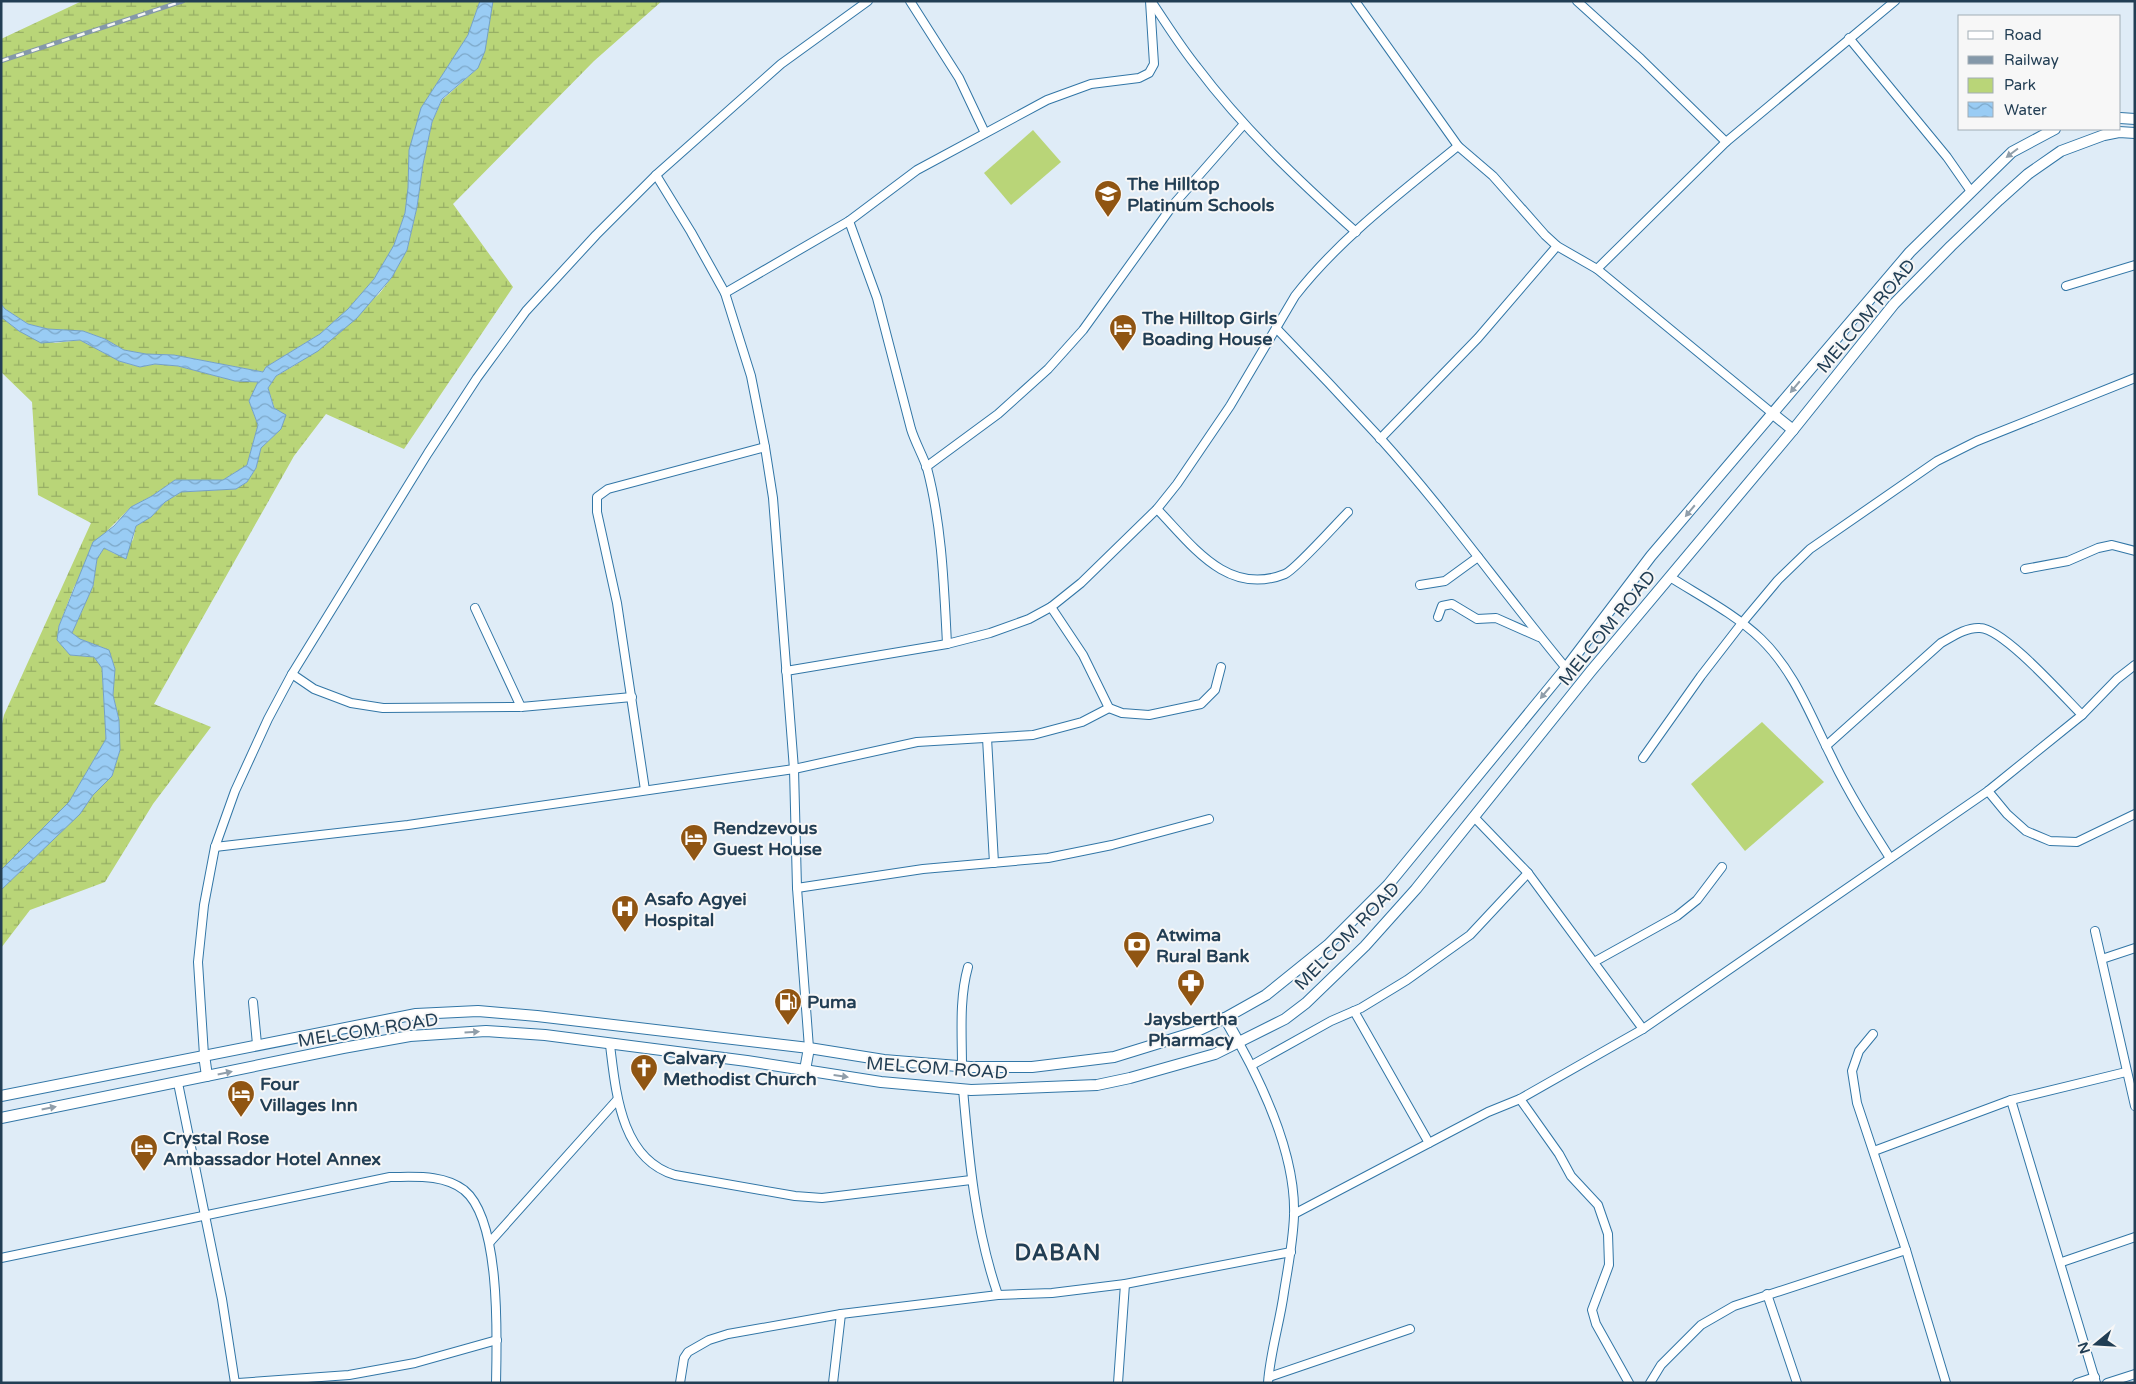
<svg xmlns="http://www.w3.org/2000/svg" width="2136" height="1384" font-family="'Varela Round',sans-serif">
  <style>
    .green { fill: #b9d578 }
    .wetland { fill: url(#wetland-marsh) }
    .water { fill: url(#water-waves); stroke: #75a1c4 }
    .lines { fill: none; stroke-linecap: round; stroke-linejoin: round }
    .street-casing { stroke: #3276a6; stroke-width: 10 }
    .secondary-casing { stroke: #3276a6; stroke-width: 12 }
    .street { stroke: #fff; stroke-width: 8 }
    .secondary { stroke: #fff; stroke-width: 10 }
    .rail-casing { stroke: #8498a9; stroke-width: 4.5 }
    .rail { stroke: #f7f7f7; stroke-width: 2.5; stroke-dasharray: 8; stroke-linecap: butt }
    .oneway { fill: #909eaa }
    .labels { text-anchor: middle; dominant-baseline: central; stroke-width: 4; stroke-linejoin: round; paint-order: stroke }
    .poi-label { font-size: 18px; font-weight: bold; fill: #223e54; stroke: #f7f7f7; text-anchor: start }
    .street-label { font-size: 18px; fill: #223e54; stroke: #f7f7f7 }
    .district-label { font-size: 22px; font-weight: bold; letter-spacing: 1px; fill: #223e54; stroke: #f7f7f7 }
  </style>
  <defs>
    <pattern id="wetland-marsh" width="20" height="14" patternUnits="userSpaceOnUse" patternTransform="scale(1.25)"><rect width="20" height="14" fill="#b9d578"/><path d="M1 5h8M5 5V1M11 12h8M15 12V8" fill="none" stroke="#96ae65"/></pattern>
    <pattern id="water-waves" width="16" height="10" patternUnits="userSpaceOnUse" patternTransform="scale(1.25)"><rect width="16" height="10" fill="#99ccf4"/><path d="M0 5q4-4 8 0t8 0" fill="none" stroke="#7ca7c8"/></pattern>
  </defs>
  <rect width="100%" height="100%" fill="#dfecf7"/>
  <g class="green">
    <path d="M1033,130L1061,162L1011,205L984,173Z"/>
    <path d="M1762,722L1824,782L1745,851L1691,784Z"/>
  </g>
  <g class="wetland">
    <path d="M82,1H480L468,35L421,108L405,213L394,245L374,279L348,309L320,334L266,367L263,372L174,355L146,354L124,350L105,339L83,331L48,329L28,324L5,309L1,304V39Z"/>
    <path d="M493,1H662L594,61L453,204L513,287L404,449L326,414L294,456L154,704L211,727L153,804L105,882L30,910L1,948V890L79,814L93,795L112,776L120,750L119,720L113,695L115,669L109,650L80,639L72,633L93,586L97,559L104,548L115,554L133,540L136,526L151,517L165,502L181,492L236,489L247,482L256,468L261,448L281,429L268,388L276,376L297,364L379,294L392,277L407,250L417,207L423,164L432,122L442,100L478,68Z"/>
    <path d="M1,317L19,331L55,343L80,340L119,361L140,367L155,364L178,366L235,381L258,382L249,401L258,425L247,465L223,480H175L152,496L131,507L104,534L74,587L59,626L57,640L70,655L94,657L102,668L106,739L69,802L1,870V728L4,715L91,523L38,495L32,402L1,372Z"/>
  </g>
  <path class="water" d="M480,1H493L485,51L478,68L442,99L432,122L423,164L417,207L407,250L392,277L357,318L318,351L276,376L268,388L274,408L286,415L281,429L261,448L256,468L247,482L236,489L181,492L165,502L151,517L136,526L126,559L104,548L97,559L93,586L72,633L80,639L109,650L115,669L113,695L119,720L120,750L112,776L93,795L80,814L1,890V870L69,802L106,739L102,668L94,657L70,655L57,640L59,626L93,542L114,526L131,507L152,496L175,480H223L247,465L258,425L249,401L258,382L235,381L178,366L155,364L140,367L119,361L80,340L41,343L19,331L1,317V304L5,309L28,324L48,329L83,331L105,339L124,350L146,354L174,355L263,372L266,367L320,334L348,309L374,279L394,245L405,213L408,188L409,150L421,108L468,35Z"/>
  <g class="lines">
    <defs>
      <g id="street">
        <path d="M910,1L959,78L985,133"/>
        <path d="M1151,1C1166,23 1180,46 1197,67C1243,128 1299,181 1356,232"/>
        <path d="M1355,1L1458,146L1493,176L1545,235L1557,246L1597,269L1772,413"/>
        <path d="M1577,1L1641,59L1726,142"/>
        <path d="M1849,38L1947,157L1970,190"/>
        <path d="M656,175L691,232L725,293L751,376L765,447L773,498L794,769L797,888L809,1048"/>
        <path d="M849,221L877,298L911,429C915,442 923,456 927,468C942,525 944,586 947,644"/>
        <path d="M1597,269L1726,142L1895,1"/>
        <path d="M2066,286L2135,265"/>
        <path d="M725,293L849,221L917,170L1047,100L1091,84L1139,78L1149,73L1154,64L1150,1"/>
        <path d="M1276,328C1311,364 1346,401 1380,438C1446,511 1503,592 1566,668"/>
        <path d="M1380,439L1478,338L1557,246"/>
        <path d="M926,467L998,414L1048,369L1083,330L1173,205L1244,124"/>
        <path d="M1157,509C1192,545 1227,597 1285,574C1295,570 1337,523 1348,512"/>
        <path d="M2025,569L2068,561L2098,548L2112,545L2135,551"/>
        <path d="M1670,577C1700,596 1735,614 1761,639C1795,672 1810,715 1831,756C1848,792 1869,825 1890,858"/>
        <path d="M1420,585L1445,581L1478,557"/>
        <path d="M1051,607L1083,655L1109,708L1122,713L1149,715L1201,704L1215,690L1221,667"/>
        <path d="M475,608L521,707"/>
        <path d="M1438,617L1442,606L1452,604L1477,619L1496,618L1539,637"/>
        <path d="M786,671L947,644L990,633L1029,619L1051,607L1081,583L1157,509L1177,484L1230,406L1295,296C1340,238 1402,192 1458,146"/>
        <path d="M292,674L314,689L351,703L383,708L521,707L632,697"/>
        <path d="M987,738L994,863"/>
        <path d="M1826,746L1941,643C1952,637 1966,627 1980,628C2004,629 2063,696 2082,715"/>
        <path d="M1643,758L1701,676L1742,623L1778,580L1810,549L1937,461L1977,441L2135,378"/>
        <path d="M645,790L617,603L597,512V497L608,489L765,447"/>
        <path d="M1988,791L2007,814L2026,831L2050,841L2077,842L2135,814"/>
        <path d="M1474,817L1528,873L1643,1029"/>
        <path d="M215,847L408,825L794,769L917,742L1033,735L1082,722L1109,708"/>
        <path d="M797,888L923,869L1048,858L1112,845L1209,819"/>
        <path d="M2095,931L2135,1106"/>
        <path d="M2102,959L2135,948"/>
        <path d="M1594,962L1677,916L1697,900L1722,867"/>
        <path d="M253,1002L257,1044"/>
        <path d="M1354,1011L1429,1143"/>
        <path d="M1873,1034L1859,1051L1852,1071L1857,1103L1906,1250L1946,1383"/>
        <path d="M1239,1043C1266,1092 1296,1159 1294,1216C1293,1242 1288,1267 1284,1292C1280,1322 1270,1353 1268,1383"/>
        <path d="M610,1045C616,1093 621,1159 675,1175L795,1196L822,1198L971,1180"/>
        <path d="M204,1055L198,962L204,905L215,847L235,791L268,719L292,674L428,453L477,378L526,311L596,235L656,175L781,64L868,1"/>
        <path d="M1252,1065L1331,1021L1361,1008L1407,980L1470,935L1528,873"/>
        <path d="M962,1067C962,1034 959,999 968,967"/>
        <path d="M178,1083L222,1299L235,1383"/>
        <path d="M963,1089C969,1159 975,1228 998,1295"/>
        <path d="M1520,1099L1559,1154L1571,1176L1598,1205L1608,1234L1609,1265L1592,1310L1596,1324L1629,1383"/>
        <path d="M2011,1100L2096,1383"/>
        <path d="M1874,1151L2011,1100L2126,1072"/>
        <path d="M1294,1214L1488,1112L1520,1099L1643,1029L1988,791L2082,715L2117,679L2135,665"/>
        <path d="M490,1242L617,1100"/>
        <path d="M1,1258L390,1177C415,1177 443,1174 464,1190C501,1220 497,1337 496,1383"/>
        <path d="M2062,1262L2135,1237"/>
        <path d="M1767,1294L1797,1383"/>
        <path d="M1269,1377L1410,1329"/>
        <path d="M238,1383L349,1375L415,1363L497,1340"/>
        <path d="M680,1383L684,1358L688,1352L709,1340L728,1334L841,1314L998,1295L1052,1293L1125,1284L1291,1252"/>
        <path d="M833,1383L841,1314"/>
        <path d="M1118,1383L1125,1284"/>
        <path d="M1650,1383L1661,1365L1701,1325L1734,1306L1906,1250"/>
        <path d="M2077,1383L2095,1377"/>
        <path d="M2107,1383L2135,1374"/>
      </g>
      <g id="secondary">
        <path d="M2120,118L2135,119"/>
        <path d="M1772,413L1793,430"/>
        <path d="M1225,1018L1239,1043"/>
        <path d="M204,1055L207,1076"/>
        <path d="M805,1070L809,1048"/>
        <path d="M1,1096L416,1014L478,1011L537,1016L809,1048L884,1060L970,1067H1032L1114,1057L1195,1032L1225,1018L1266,995L1328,945L1388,885L1566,668L1651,556L1910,252L2012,152L2055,129"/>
        <path d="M1,1118L343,1048L410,1036L486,1031L545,1035L747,1061L881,1082L971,1090L1097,1085L1130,1078L1215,1054L1285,1019L1306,1003L1365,946L1416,889L1591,671L1793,430L1894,304L1951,246L1999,200L2028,174L2061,151L2104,135L2119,132L2135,133"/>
      </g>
    </defs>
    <use href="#street" class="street-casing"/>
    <use href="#secondary" class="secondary-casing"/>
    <use href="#street" class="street"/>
    <use href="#secondary" class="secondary"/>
    <defs>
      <path id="rail" d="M1,61L183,1"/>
    </defs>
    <use href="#rail" class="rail-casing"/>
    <use href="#rail" class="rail"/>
  </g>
  <defs><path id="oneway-solid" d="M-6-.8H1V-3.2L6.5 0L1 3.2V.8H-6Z" transform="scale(1.25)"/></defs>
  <g class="oneway">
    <use href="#oneway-solid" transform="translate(2012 153) rotate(143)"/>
    <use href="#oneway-solid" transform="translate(1795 387) rotate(130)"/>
    <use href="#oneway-solid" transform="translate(1690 511) rotate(130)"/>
    <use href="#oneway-solid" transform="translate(1545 693) rotate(130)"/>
    <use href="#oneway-solid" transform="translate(472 1032) rotate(-4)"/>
    <use href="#oneway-solid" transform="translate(225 1073) rotate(-12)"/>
    <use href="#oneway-solid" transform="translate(841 1076) rotate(8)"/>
    <use href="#oneway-solid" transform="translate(49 1108) rotate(-11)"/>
  </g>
  <defs>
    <symbol id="school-pin" viewBox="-11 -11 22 30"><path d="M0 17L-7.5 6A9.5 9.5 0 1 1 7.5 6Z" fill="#905512" stroke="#f7f7f7"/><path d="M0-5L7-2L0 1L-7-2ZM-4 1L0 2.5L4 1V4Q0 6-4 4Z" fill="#fff"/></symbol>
    <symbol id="hotel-pin" viewBox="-11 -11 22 30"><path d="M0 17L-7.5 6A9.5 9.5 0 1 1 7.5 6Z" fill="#905512" stroke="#f7f7f7"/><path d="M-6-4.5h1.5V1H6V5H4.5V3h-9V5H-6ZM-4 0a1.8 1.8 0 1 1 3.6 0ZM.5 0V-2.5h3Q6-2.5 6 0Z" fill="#fff"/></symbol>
    <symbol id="hospital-pin" viewBox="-11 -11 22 30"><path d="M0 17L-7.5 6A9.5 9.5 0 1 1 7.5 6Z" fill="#905512" stroke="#f7f7f7"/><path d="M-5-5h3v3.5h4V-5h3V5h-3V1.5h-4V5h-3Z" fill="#fff"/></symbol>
    <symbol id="bank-pin" viewBox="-11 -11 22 30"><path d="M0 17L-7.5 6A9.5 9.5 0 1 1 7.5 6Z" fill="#905512" stroke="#f7f7f7"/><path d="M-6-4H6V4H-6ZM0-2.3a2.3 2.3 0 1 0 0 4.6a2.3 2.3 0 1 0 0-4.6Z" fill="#fff"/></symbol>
    <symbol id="pharmacy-pin" viewBox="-11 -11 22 30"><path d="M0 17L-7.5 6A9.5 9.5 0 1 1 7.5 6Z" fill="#905512" stroke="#f7f7f7"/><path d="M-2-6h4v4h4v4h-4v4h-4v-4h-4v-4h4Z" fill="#fff"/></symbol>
    <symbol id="fuel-pin" viewBox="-11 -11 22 30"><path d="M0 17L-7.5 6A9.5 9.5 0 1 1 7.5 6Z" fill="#905512" stroke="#f7f7f7"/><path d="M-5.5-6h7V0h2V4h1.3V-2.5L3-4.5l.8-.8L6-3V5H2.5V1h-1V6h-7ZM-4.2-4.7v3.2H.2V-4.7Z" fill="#fff"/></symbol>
    <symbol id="church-pin" viewBox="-11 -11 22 30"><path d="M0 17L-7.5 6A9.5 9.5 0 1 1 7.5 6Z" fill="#905512" stroke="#f7f7f7"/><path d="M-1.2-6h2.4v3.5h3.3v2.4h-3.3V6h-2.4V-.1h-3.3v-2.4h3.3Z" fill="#fff"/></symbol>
  </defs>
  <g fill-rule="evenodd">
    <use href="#school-pin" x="1092" y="178" width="32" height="43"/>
    <use href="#hotel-pin" x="1107" y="312" width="32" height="43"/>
    <use href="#hotel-pin" x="678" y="822" width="32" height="43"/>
    <use href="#hospital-pin" x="609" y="893" width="32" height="43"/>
    <use href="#bank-pin" x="1121" y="929" width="32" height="43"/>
    <use href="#pharmacy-pin" x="1175" y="967" width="32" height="43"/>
    <use href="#fuel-pin" x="772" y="986" width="32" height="43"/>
    <use href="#church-pin" x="628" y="1052" width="32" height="43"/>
    <use href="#hotel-pin" x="225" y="1078" width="32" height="43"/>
    <use href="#hotel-pin" x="128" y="1132" width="32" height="43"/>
  </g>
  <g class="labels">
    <g class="poi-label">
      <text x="1127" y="184">The Hilltop<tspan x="1127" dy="21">Platinum Schools</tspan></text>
      <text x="1142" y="318">The Hilltop Girls<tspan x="1142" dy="21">Boading House</tspan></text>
      <text x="713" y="828">Rendzevous<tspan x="713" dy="21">Guest House</tspan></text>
      <text x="644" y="899">Asafo Agyei<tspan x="644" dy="21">Hospital</tspan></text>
      <text x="1156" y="935">Atwima<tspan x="1156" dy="21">Rural Bank</tspan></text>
      <text x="807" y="1002">Puma</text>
      <text x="1191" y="1019" text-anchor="middle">Jaysbertha<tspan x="1191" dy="21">Pharmacy</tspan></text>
      <text x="663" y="1058">Calvary<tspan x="663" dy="21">Methodist Church</tspan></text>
      <text x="260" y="1084">Four<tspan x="260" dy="21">Villages Inn</tspan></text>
      <text x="163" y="1138">Crystal Rose<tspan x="163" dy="21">Ambassador Hotel Annex</tspan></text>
    </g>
    <g class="street-label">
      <text transform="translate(1866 316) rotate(-50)">MELCOM ROAD</text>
      <text transform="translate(1607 628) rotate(-51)">MELCOM ROAD</text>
      <text transform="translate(1347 936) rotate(-46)">MELCOM ROAD</text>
      <text transform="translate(368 1030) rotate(-9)">MELCOM ROAD</text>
      <text transform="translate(937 1068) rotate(4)">MELCOM ROAD</text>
    </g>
    <g class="district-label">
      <text x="1058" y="1253">DABAN</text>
    </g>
  </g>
  <rect width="2136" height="1384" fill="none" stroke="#223e54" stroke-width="5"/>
  <rect x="1958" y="15" width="162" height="115" fill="#f7f7f7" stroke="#a2adb6"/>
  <rect x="1968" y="31" width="25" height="8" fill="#ffffff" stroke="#a2adb6"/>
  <text x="2004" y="40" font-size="15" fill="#223e54">Road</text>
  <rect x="1968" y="56" width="25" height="8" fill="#8498a9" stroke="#a2adb6"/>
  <text x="2004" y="65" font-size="15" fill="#223e54">Railway</text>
  <rect x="1968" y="78" width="25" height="15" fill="#b9d578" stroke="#a2adb6"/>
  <text x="2004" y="90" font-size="15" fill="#223e54">Park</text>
  <rect x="1968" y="102" width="25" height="15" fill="url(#water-waves)" stroke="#a2adb6"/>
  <text x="2004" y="115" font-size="15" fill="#223e54">Water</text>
  <g transform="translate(2096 1344) rotate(252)" stroke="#f7f7f7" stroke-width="4" paint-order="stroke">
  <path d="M0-4L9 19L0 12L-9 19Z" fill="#223e54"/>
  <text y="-8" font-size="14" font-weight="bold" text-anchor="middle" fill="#223e54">N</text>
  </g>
</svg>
